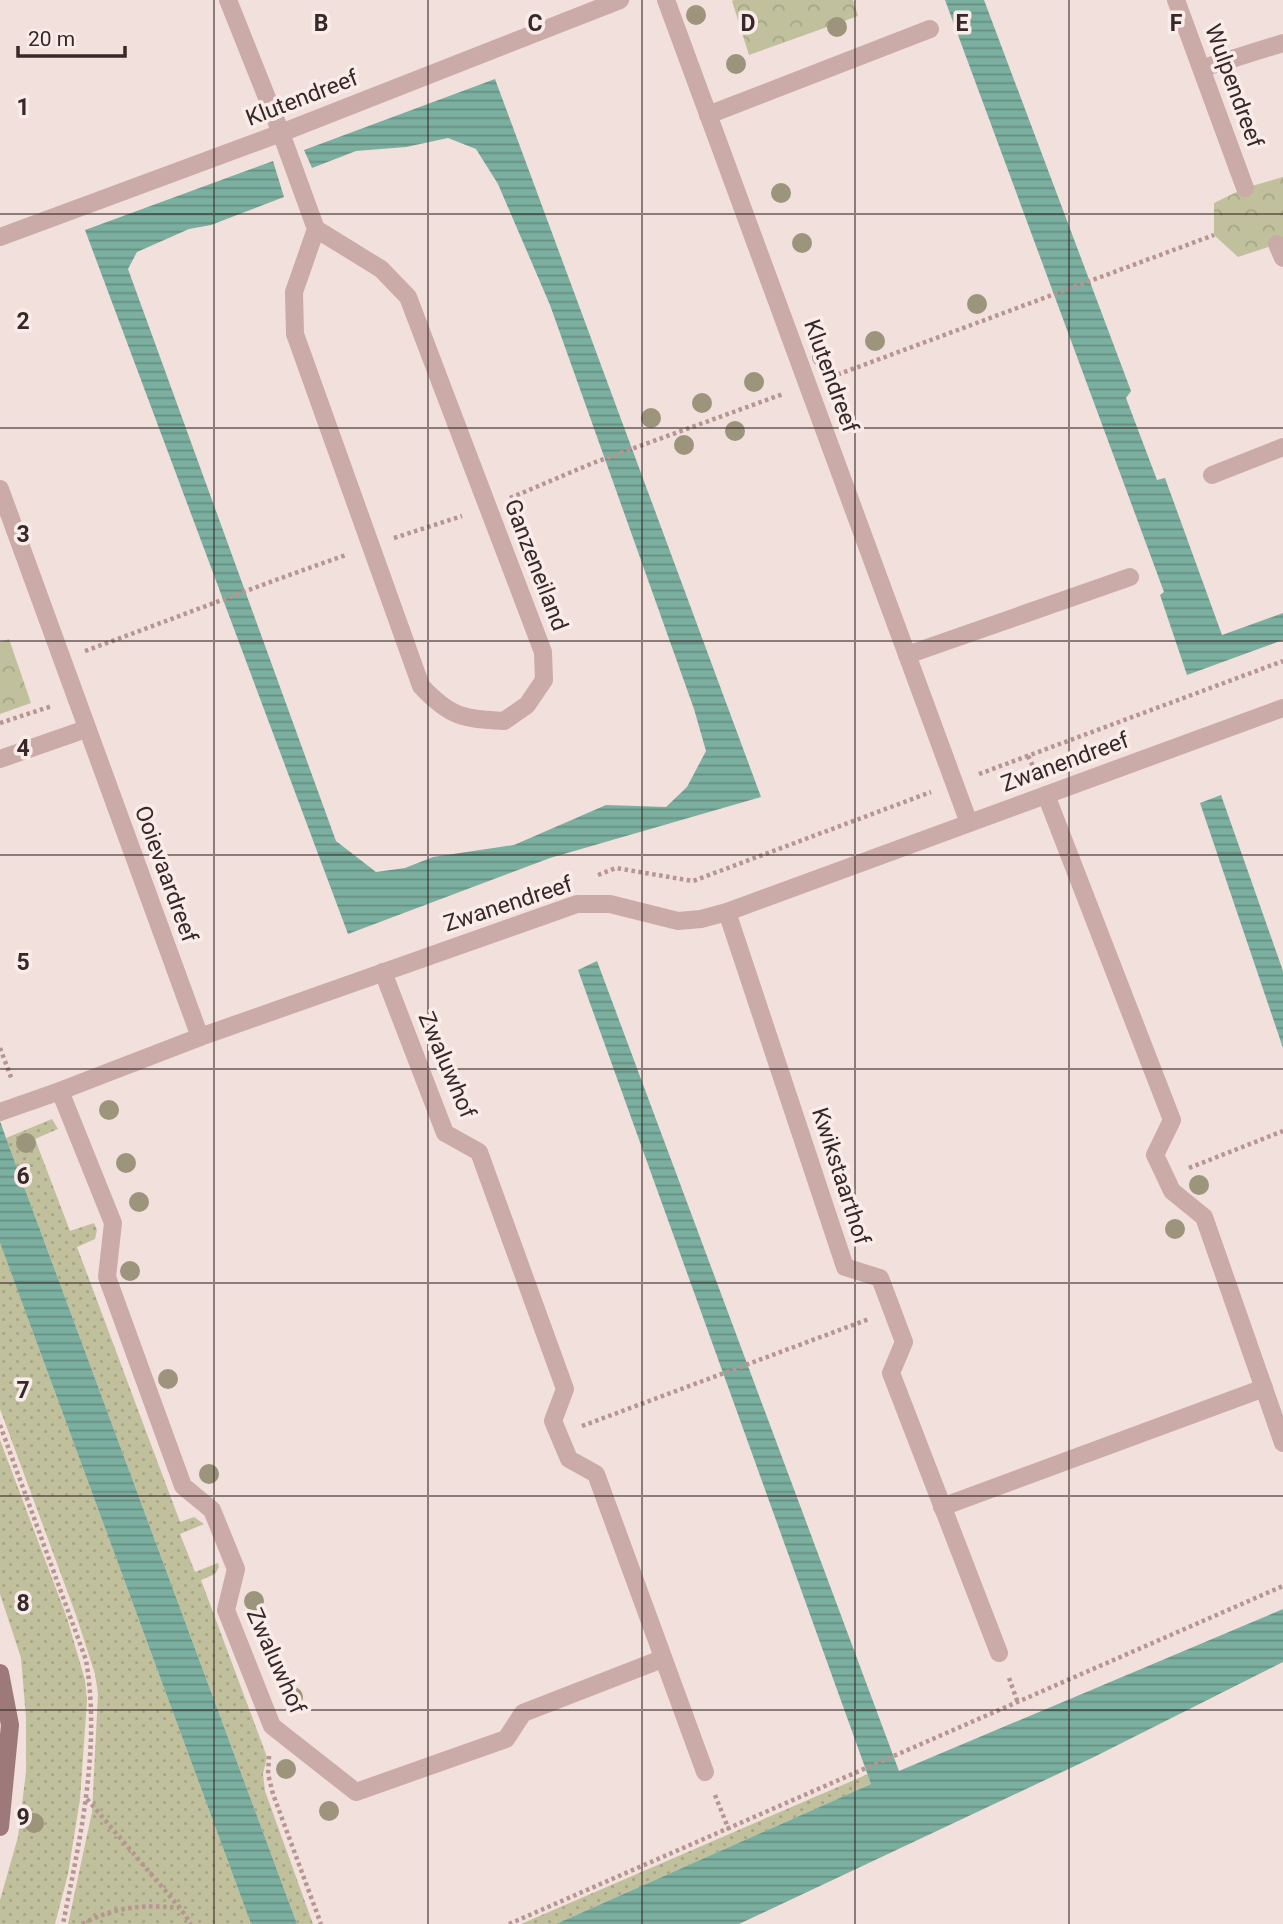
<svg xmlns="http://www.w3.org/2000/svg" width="1283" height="1924" font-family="Roboto,sans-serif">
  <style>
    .grass { fill: url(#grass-dots) }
    .park { fill: url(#park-crowns) }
    .water { fill: url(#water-rules) }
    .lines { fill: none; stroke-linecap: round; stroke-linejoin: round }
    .path { stroke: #b69592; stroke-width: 4.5; stroke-dasharray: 3.5 3.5; stroke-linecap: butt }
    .street { stroke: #caaba8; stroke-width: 18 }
    .secondary { stroke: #9e7979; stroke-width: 18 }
    .tree { fill: #9c947b }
    .grid { fill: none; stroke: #372829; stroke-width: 2; stroke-opacity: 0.55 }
    .labels { text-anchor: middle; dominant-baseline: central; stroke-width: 7; stroke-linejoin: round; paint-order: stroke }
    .street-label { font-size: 23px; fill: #372829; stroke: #faece9 }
    .grid-label { font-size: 23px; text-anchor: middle; font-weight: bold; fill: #372829; stroke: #faece9; stroke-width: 7; stroke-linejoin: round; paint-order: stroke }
  </style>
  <defs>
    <pattern id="grass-dots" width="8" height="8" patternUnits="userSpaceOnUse" patternTransform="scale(1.75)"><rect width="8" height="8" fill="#c1c09c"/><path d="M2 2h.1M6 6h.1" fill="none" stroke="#a6a586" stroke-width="1.8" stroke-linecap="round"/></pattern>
    <pattern id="park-crowns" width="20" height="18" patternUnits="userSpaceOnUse" patternTransform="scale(1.75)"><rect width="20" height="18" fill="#c1c09c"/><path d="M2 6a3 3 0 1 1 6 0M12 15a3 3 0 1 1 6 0" fill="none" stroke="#a6a586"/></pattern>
    <pattern id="water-rules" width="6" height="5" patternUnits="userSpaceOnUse" patternTransform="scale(1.75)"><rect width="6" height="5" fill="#7baf9f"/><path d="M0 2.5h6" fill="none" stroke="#668e82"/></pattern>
  </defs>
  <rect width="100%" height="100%" fill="#f2e0dc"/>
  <g class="grass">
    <path d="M52,1119L58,1129L35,1139L70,1231L94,1223L97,1230L95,1239L77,1247L180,1522L194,1517L204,1524L180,1534L195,1572L218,1563L219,1567L215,1574L201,1580L267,1757L263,1774L265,1791L313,1924H297L6,1138Z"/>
    <path d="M0,1243L251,1924H68L92,1812L98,1694L95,1674L76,1615L0,1409Z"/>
    <path d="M0,1440L67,1618L85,1680L87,1701L80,1799L68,1874L55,1924H0V1900L18,1837L26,1772V1718L21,1658L0,1594Z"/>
    <path d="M868,1774L871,1784L556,1924H521Z"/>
  </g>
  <g class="park">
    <path d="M734,0H853L858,16L749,55L732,1Z"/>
    <path d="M1283,177V242L1238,257L1214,235V203L1245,188Z"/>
    <path d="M9,639L31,703L0,714V642Z"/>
  </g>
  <g class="water">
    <path d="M945,0H984L1131,391L1126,398L1157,480L1165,478L1222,635L1283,613V640L1187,675L1160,595L1164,592Z"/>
    <path d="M495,79L761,797L550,858L348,934L85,230L273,161L284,197L211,225L189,229L137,252L128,269L336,841L376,872L405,868L433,857L514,845L606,805L666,807L687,787L706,751L694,709L550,305L498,184L476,149L448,138L406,147L356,151L312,168L304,150Z"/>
    <path d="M1221,795L1283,971V1048L1200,803Z"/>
    <path d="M597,961L899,1771L1283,1609V1662L1094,1757L739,1924H556L871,1784L578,970Z"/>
    <path d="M0,1121L6,1138L297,1924H251L0,1243Z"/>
  </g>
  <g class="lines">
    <g class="path">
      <path d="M831,377L1214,235"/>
      <path d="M510,498L593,463L783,394"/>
      <path d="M394,538L462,516"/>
      <path d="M85,651C173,619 259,585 346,555"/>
      <path d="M0,723L52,706"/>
      <path d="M1028,756L1036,772"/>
      <path d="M979,774L1283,661"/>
      <path d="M598,875L616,868L693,881L931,792"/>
      <path d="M0,1048L12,1080"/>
      <path d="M1189,1168L1283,1131"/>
      <path d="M0,1425L86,1660C101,1748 80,1838 63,1924"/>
      <path d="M582,1426L869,1319"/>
      <path d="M1009,1678L1018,1703"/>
      <path d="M269,1756L268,1774L273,1794L321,1924"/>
      <path d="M715,1795L729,1830"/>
      <path d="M87,1799L180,1908L191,1924"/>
      <path d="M82,1924C114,1907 143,1904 179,1908"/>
      <path d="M509,1924L1283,1586"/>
    </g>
    <g class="street">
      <path d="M228,0L281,133L316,229L294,292L295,334L421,686C450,717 463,719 504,721L527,705L544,680L543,652L408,297L381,269L316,229"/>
      <path d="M666,0L969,823"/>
      <path d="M1176,0L1245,188"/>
      <path d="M1203,68L1283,43"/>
      <path d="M708,115L930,29"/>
      <path d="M0,237L281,133L620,0"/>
      <path d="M1277,244L1283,258"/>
      <path d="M1212,475L1283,447"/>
      <path d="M0,489L200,1037"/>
      <path d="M907,655L1130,577"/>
      <path d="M0,759L86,729"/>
      <path d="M1046,795L1172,1120L1155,1155L1172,1191L1204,1217L1283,1443"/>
      <path d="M727,912L845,1267L880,1278L904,1342L891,1373L999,1653"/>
      <path d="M383,972L445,1133L479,1152L565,1389L553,1421L569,1459L596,1474L705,1772"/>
      <path d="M60,1091L113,1223L107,1277L183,1486L212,1510L236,1569L226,1610L272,1726L356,1792L506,1739L523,1713L662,1659"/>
      <path d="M0,1112L60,1091L200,1037L577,904H610L678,921L701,919L727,912L1283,708"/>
      <path d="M942,1507L1264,1388"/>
    </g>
    <path class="secondary" d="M0,1673L10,1725L0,1827"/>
  </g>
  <g class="tree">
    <circle cx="696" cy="15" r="10"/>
    <circle cx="837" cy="27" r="10"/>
    <circle cx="736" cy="64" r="10"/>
    <circle cx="781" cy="193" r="10"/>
    <circle cx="802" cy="243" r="10"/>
    <circle cx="977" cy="304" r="10"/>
    <circle cx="875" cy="341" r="10"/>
    <circle cx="822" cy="357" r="10"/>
    <circle cx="754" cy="382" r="10"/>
    <circle cx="702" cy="403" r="10"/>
    <circle cx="651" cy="418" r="10"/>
    <circle cx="735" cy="431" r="10"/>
    <circle cx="684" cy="445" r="10"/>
    <circle cx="109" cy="1110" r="10"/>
    <circle cx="26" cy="1143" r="10"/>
    <circle cx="126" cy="1163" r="10"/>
    <circle cx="1199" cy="1185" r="10"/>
    <circle cx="139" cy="1202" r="10"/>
    <circle cx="1175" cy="1229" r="10"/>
    <circle cx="130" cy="1271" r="10"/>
    <circle cx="168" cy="1379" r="10"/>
    <circle cx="209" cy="1474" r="10"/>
    <circle cx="254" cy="1601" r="10"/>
    <circle cx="293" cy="1697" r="10"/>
    <circle cx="286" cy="1769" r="10"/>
    <circle cx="329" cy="1811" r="10"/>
    <circle cx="34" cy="1823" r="10"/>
  </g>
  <path class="grid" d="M214,0V1924M428,0V1924M642,0V1924M855,0V1924M1069,0V1924M0,214H1283M0,428H1283M0,641H1283M0,855H1283M0,1069H1283M0,1283H1283M0,1496H1283M0,1710H1283"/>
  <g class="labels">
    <g class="street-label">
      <text transform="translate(1234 86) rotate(70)">Wulpendreef</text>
      <text transform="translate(302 98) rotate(-21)">Klutendreef</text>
      <text transform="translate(831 376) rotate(70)">Klutendreef</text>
      <text transform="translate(536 565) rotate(69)">Ganzeneiland</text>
      <text transform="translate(1065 762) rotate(-20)">Zwanendreef</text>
      <text transform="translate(166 874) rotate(70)">Ooievaardreef</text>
      <text transform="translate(508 904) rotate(-18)">Zwanendreef</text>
      <text transform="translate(447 1065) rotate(67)">Zwaluwhof</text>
      <text transform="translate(841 1176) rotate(72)">Kwikstaarthof</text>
      <text transform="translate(276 1661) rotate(66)">Zwaluwhof</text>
    </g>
  </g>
  <g class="grid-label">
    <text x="321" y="31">B</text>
    <text x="535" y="31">C</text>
    <text x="748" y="31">D</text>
    <text x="962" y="31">E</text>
    <text x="1176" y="31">F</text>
    <text x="23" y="115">1</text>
    <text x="23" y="329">2</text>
    <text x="23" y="542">3</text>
    <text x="23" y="756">4</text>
    <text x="23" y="970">5</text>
    <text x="23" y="1184">6</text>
    <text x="23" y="1398">7</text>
    <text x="23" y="1611">8</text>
    <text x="23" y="1825">9</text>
  </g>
  <path d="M18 46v10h107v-10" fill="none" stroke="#372829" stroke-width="3.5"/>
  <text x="28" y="46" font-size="21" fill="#372829" stroke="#faece9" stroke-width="5" paint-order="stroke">20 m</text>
</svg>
